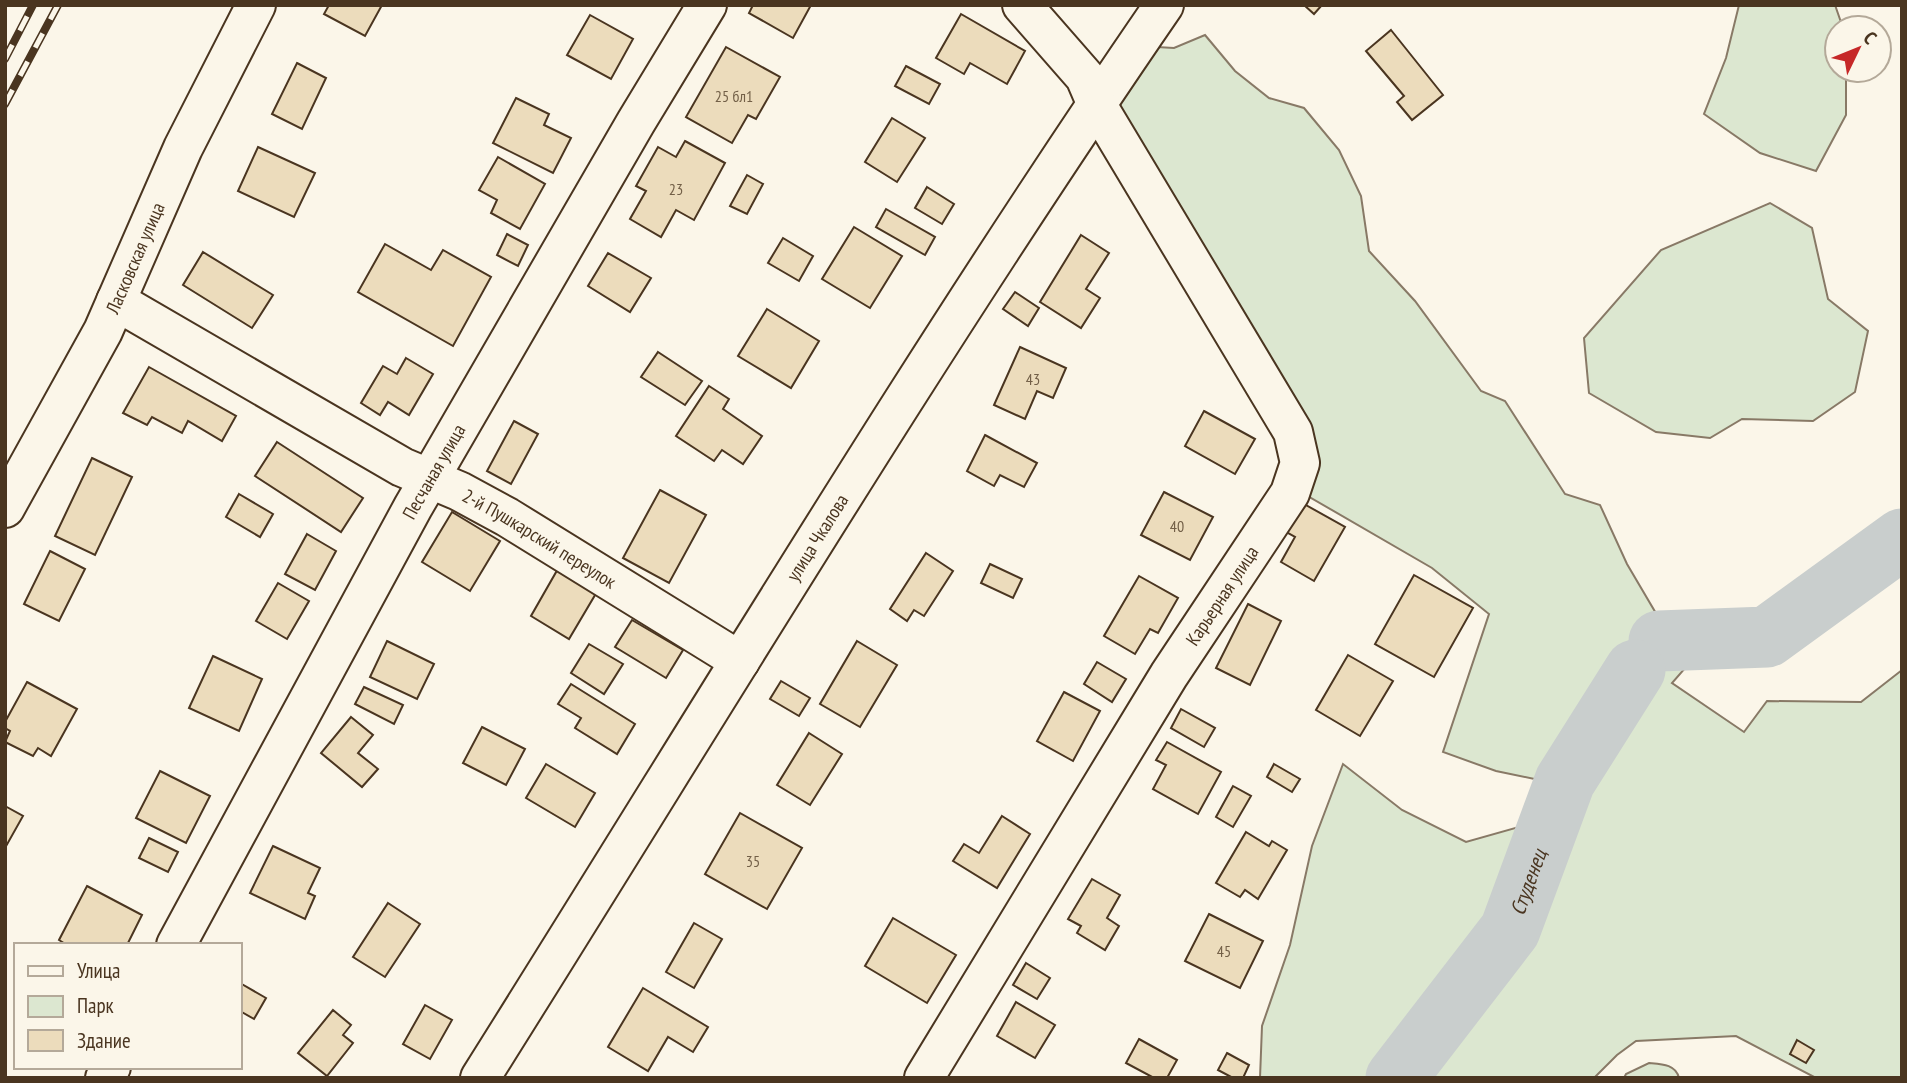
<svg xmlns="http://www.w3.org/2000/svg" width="1907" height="1083" font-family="'PT Sans Narrow',sans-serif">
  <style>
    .green { fill: #dce7d0; stroke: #887966; stroke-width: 2 }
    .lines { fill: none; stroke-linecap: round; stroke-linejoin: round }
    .river { stroke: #c9cecd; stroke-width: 61 }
    .building { fill: #ecdcbc; stroke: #4a3520; stroke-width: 2 }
    .minor-casing { stroke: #4a3520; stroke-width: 42 }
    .minor { stroke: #fbf6e9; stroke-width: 38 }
    .rail-casing { stroke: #4a3520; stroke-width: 8 }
    .rail { stroke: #fbf6e9; stroke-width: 5; stroke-dasharray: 16; stroke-linecap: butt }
    .labels { text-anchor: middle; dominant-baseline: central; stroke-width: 5; stroke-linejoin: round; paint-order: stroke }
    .number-label { font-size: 16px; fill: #725f47 }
    .street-label { font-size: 19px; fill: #4a3520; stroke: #fbf6e9 }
    .water-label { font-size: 21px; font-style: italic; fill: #4a3520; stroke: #fbf6e9 }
  </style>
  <rect width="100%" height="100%" fill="#fbf6e9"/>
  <g class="green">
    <path d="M1739,5H1835L1843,28H1837V70H1846V115L1816,171L1760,153L1704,114L1726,58Z"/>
    <path d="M1205,35L1235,71L1269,98L1304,108L1339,150L1361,196L1369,251L1415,301L1481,391L1505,401L1565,494L1600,505L1627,564L1687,666L1672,683L1744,732L1767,701L1861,702L1902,670V1078H1816L1736,1036L1636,1041L1617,1055L1594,1078H1260L1262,1026L1290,945L1312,846L1343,764L1402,810L1466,842L1533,823L1544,781L1496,771L1443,752L1489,614L1432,568L1306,495L1110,105L1157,47L1174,48Z"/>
    <path d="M1770,203L1812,228L1828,299L1868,331L1855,392L1813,421L1742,419L1710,438L1656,432L1589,393L1584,338L1661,250Z"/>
    <path d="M1649,1063C1661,1064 1676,1064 1679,1078H1624L1626,1074Z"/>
  </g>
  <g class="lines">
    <g class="river">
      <path d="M1659,641L1767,637L1902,539"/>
      <path id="s1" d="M1396,1078L1510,930L1565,781L1635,670"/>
    </g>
  </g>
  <g class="building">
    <path d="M329,5H382L365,36L324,14Z"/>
    <path d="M753,5H811L793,38L749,13Z"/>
    <path d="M1304,5H1322L1314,14Z"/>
    <path d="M961,14L1025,51L1007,84L970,63L964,74L936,58Z"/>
    <path d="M590,15L633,39L611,79L567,55Z"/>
    <path d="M1391,30L1443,95L1412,120L1397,102L1404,96L1366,51Z"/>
    <path d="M726,47L780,77L756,119L748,115L732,143L686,117Z"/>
    <path d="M297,63L326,78L302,129L272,114Z"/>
    <path d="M906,66L940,84L929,104L895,86Z"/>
    <path d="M516,98L549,114L544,125L571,138L553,173L493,143Z"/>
    <path d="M892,118L925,138L897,182L865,162Z"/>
    <path d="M685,141L725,163L694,220L676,210L661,237L630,219L646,191L636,186L658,147L676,157Z"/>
    <path d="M258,147L315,173L294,217L238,191Z"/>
    <path d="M498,157L545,184L520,229L491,213L497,200L479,190Z"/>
    <path d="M747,175L763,184L747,214L730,206Z"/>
    <path d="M927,187L954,204L942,224L915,208Z"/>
    <path d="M886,209L935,237L925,255L876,227Z"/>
    <path d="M854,227L902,256L870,308L822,279Z"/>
    <path d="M507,234L528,245L518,266L497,255Z"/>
    <path d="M1081,235L1109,253L1086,289L1100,298L1081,328L1040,302Z"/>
    <path d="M783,238L813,256L799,281L768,263Z"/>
    <path d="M385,244L431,270L443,250L491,277L453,346L358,292Z"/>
    <path d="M203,252L273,295L252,328L183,285Z"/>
    <path d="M608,253L651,278L630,312L588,286Z"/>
    <path d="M1015,292L1039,308L1028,326L1003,309Z"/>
    <path d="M767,309L819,341L791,388L738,356Z"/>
    <path d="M1020,347L1066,368L1053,398L1037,391L1025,419L994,405Z"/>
    <path d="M658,352L702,381L685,405L641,377Z"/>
    <path d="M406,358L433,374L409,415L388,402L380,415L361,403L383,366L397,374Z"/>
    <path d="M149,367L236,416L222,441L188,421L182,433L152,417L147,425L123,413Z"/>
    <path d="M709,386L729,399L723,409L762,436L743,464L722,450L714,461L676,436Z"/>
    <path d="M1204,411L1255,439L1235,474L1185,446Z"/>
    <path d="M514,421L538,434L511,484L487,471Z"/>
    <path d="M985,435L1037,463L1024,487L1000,475L994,486L967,471Z"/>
    <path d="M277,442L363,498L341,532L255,476Z"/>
    <path d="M92,458L132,477L95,555L55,536Z"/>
    <path d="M660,490L706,515L669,583L623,558Z"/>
    <path d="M1164,492L1213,517L1190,560L1141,535Z"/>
    <path d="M239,494L273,514L260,537L226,517Z"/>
    <path d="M1297,500L1345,527L1314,581L1281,562L1295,537L1281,529Z"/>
    <path d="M452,512L500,541L470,591L422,562Z"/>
    <path d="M307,534L336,551L315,590L285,574Z"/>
    <path d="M50,551L85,569L59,621L24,604Z"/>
    <path d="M926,553L953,571L924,616L914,610L907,621L890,609Z"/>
    <path d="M990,564L1022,579L1013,598L981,583Z"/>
    <path d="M559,567L598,590L569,639L531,616Z"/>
    <path d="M1414,575L1473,608L1434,677L1375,644Z"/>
    <path d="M1139,576L1178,598L1158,633L1150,629L1135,654L1104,636Z"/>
    <path d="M278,583L309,601L287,639L256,621Z"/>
    <path d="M1248,604L1281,621L1250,685L1216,668Z"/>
    <path d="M632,620L683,650L666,678L615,647Z"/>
    <path d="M387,641L434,664L417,699L370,677Z"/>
    <path d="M857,641L897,665L860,727L820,704Z"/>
    <path d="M589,644L623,664L604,694L571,673Z"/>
    <path d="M1348,655L1393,681L1360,736L1316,710Z"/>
    <path d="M213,656L262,679L239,731L189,708Z"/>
    <path d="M1097,662L1126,679L1112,702L1084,684Z"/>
    <path d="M781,681L810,698L799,716L770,699Z"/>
    <path d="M27,682L77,709L51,756L38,748L33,756L5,742L10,731L5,728V722Z"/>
    <path d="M571,684L635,724L617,754L575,728L581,718L558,704Z"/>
    <path d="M364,687L403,705L394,724L355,704Z"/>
    <path d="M1064,692L1100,711L1073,761L1037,741Z"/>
    <path d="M1181,709L1215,728L1204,747L1171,728Z"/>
    <path d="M351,717L373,735L358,753L378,769L362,787L321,753Z"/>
    <path d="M482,727L525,749L506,785L463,763Z"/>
    <path d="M809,733L842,754L810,805L777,785Z"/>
    <path d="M1167,742L1221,772L1198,814L1153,789L1166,765L1156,760Z"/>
    <path d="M546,764L595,793L575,827L526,798Z"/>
    <path d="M1274,764L1300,779L1292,792L1267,777Z"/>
    <path d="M160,771L210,796L186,843L136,818Z"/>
    <path d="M1233,786L1251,796L1233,827L1216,817Z"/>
    <path d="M5,806L23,816L5,848Z"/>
    <path d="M740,813L802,848L767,909L705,874Z"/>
    <path d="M1002,816L1030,834L997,888L953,861L964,844L979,853Z"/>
    <path d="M1246,832L1269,846L1272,841L1287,850L1258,899L1245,890L1240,897L1216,883Z"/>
    <path d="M149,838L178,852L168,872L139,858Z"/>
    <path d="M273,846L320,868L308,893L315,896L305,919L250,893Z"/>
    <path d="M1092,879L1120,895L1107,918L1119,926L1105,950L1077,933L1081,926L1068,919Z"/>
    <path d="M87,886L142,915L127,945H67L59,940Z"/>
    <path d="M388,903L420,924L385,977L353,957Z"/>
    <path d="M1209,914L1263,941L1240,988L1185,961Z"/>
    <path d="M893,918L956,955L927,1003L865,966Z"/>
    <path d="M694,923L722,939L694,988L666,972Z"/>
    <path d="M1026,963L1050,978L1037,999L1013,985Z"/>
    <path d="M240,983L266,998L254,1019L240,1011Z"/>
    <path d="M643,988L708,1027L693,1052L668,1037L648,1071L608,1047Z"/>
    <path d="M1016,1002L1055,1025L1035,1058L997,1036Z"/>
    <path d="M425,1005L452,1020L430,1059L403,1044Z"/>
    <path d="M333,1010L351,1025L343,1035L353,1043L327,1076L298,1053Z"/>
    <path d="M1139,1039L1177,1060L1167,1078H1154L1126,1063Z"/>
    <path d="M1797,1040L1814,1050L1806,1063L1790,1054Z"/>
    <path d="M1227,1053L1249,1065L1243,1078H1233L1218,1070Z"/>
  </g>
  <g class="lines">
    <defs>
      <g id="minor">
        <path id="s2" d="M116,301L402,467L459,491L507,517L740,661"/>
        <path id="s3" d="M5,508L103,331L183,148L256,5"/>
        <path id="s4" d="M176,945L413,507L636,122L707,5"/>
        <path d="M105,1078L111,1067"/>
        <path id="s5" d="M480,1078C706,719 924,354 1164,5"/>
        <path id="s6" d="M924,1078L1169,675L1290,493L1300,463L1293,432L1097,105L1085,77L1022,5"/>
      </g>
    </defs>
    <use href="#minor" class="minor-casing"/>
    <use href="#minor" class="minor"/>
    <defs>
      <g id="rail">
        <path d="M5,59L33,5"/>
        <path d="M5,104L58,5"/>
      </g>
    </defs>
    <use href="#rail" class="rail-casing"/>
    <use href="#rail" class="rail"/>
  </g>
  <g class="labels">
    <g class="number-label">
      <text x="734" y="96">25 бл1</text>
      <text x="676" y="189">23</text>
      <text x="1033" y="379">43</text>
      <text x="1177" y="526">40</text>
      <text x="753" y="861">35</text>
      <text x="1224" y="951">45</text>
    </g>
    <g class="street-label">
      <text stroke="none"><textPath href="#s3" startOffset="282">Ласковская улица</textPath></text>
      <text stroke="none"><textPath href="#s4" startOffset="539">Песчаная улица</textPath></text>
      <text stroke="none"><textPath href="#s2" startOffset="486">2-й Пушкарский переулок</textPath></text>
      <text stroke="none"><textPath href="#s5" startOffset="637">улица Чкалова</textPath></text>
      <text stroke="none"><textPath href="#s6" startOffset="567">Карьерная улица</textPath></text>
    </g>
    <g class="water-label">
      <text stroke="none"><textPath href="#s1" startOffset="238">Студенец</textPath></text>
    </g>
  </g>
  <rect width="1907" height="1083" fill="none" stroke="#4a3520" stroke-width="14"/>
  <rect x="14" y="943" width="228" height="126" fill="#fbf6e9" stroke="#b4a999" stroke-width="2"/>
  <rect x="28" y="966" width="35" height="10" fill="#fbf6e9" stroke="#b4a999" stroke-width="2"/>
  <text x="77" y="978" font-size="21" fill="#4a3520">Улица</text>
  <rect x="28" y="996" width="35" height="21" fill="#dce7d0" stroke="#b4a999" stroke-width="2"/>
  <text x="77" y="1013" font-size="21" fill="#4a3520">Парк</text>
  <rect x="28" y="1030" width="35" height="21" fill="#ecdcbc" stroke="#b4a999" stroke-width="2"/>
  <text x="77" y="1048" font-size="21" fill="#4a3520">Здание</text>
  <g transform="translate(1858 49) rotate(47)"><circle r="33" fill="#fbf6e9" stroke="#b4a999" stroke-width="2"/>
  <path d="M0-5L12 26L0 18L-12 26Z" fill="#c62828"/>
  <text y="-10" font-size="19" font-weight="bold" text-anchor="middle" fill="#4a3520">С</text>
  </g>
</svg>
